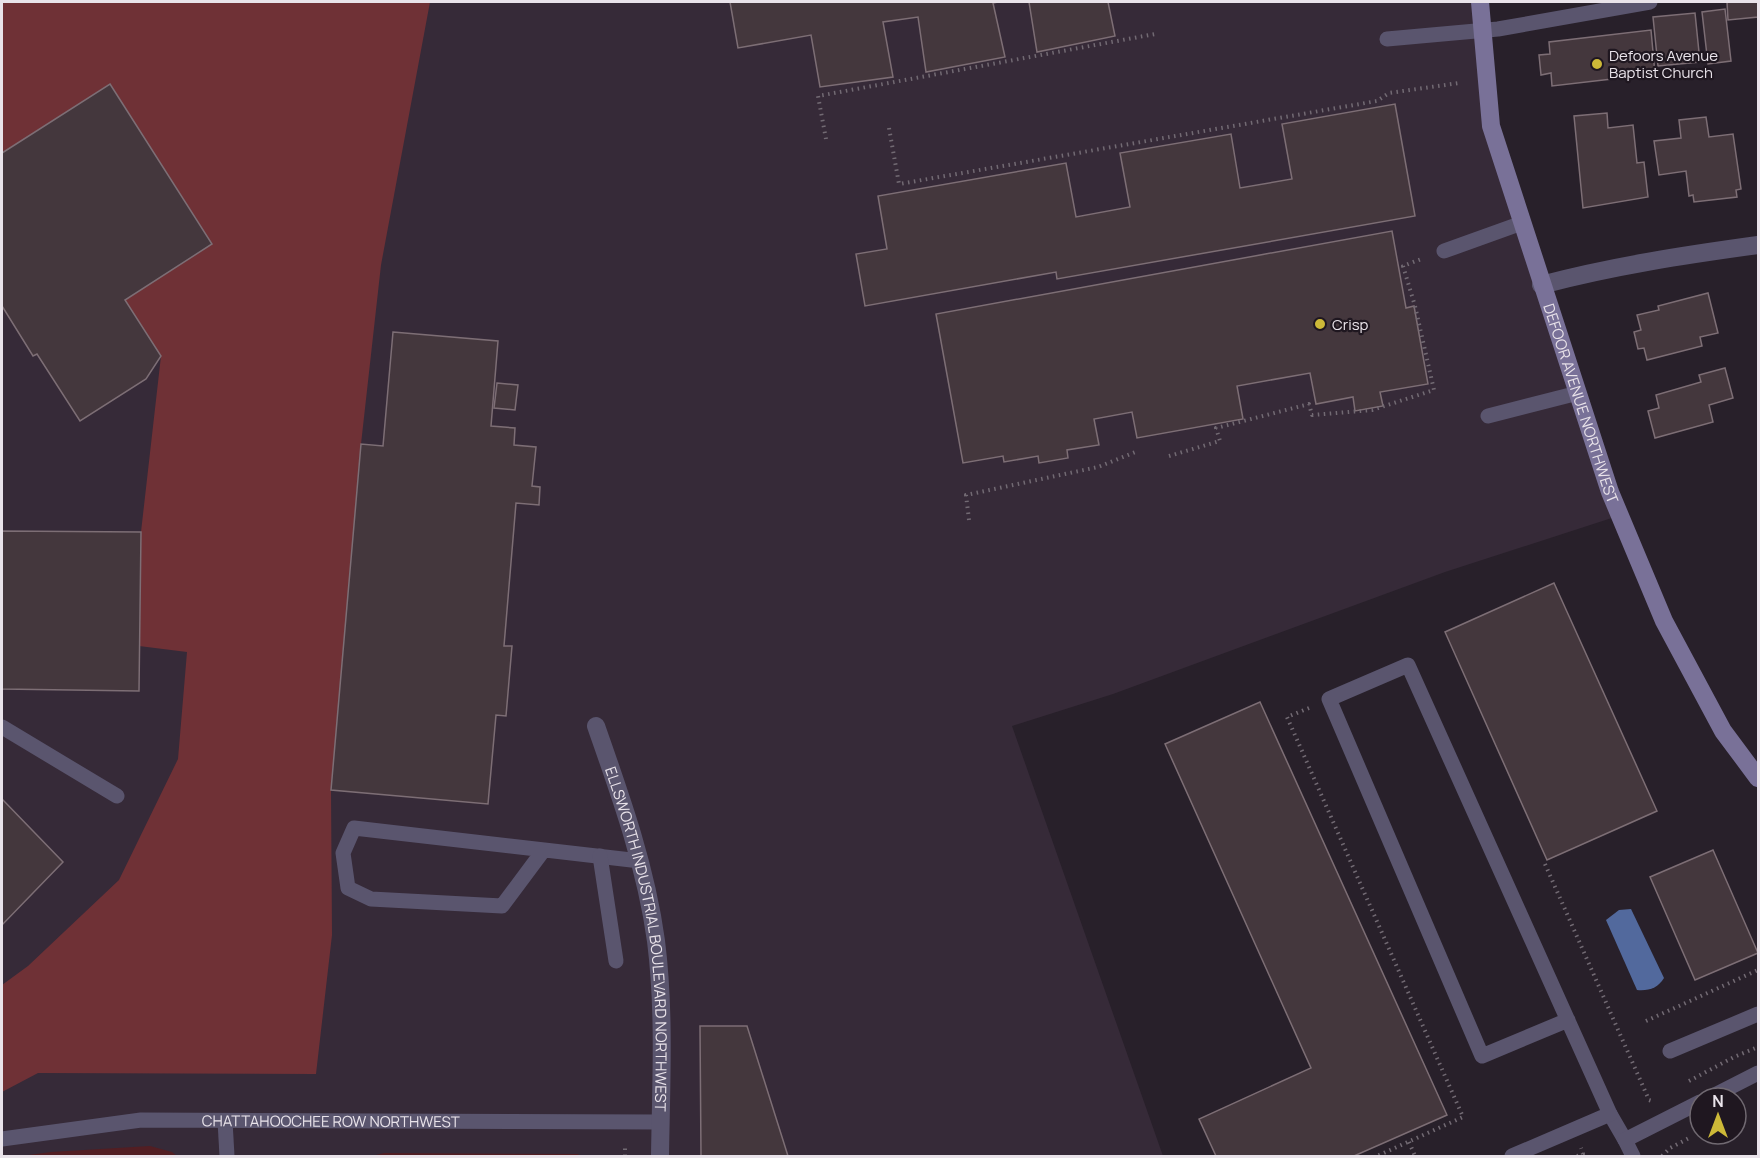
<svg xmlns="http://www.w3.org/2000/svg" width="1760" height="1158" font-family="Manrope,sans-serif">
  <style>
    .built { fill: #362a38 }
    .green { fill: #521e23 }
    .forest { fill: #6f3136 }
    .water { fill: #52699d }
    .building { fill: #44373d; stroke: #7d6e75; stroke-width: 1.5 }
    .lines { fill: none; stroke-linecap: round; stroke-linejoin: round }
    .path { stroke: #726a73; stroke-width: 4; stroke-dasharray: 1.5 4.5; stroke-linecap: butt }
    .lane { stroke: #5a556e; stroke-width: 15 }
    .street { stroke: #5a556e; stroke-width: 18 }
    .secondary { stroke: #797198; stroke-width: 18 }
    .poi-dot { fill: #cdb938; stroke: #1f1720; stroke-width: 2 }
    .labels { text-anchor: middle; dominant-baseline: central; stroke-width: 4.5; stroke-linejoin: round; paint-order: stroke }
    .poi-label { font-size: 15px; fill: #e9e3ea; stroke: #1f1720; text-anchor: start }
    .street-label { font-size: 15px; fill: #e9e3ea; stroke: #1f1720 }
  </style>
  <rect width="100%" height="100%" fill="#28202a"/>
  <path class="built" d="M2,2H1480L1491,126L1621,515L1445,572L1113,694L1012,726L1163,1156H2Z"/>
  <g class="green">
    <path d="M150,1146L172,1152L177,1156H21L51,1152Z"/>
    <path d="M384,1153L578,1154L580,1156H372Z"/>
  </g>
  <path class="forest" d="M2,2H430L381,265L361,444L331,790L332,935L316,1074L38,1073L2,1092V985L28,966L119,880L178,759L187,652L139,646L141,532L161,356L125,300L212,244L110,84L2,153Z"/>
  <path class="water" d="M1631,909L1664,978C1658,988 1649,991 1637,990L1606,920L1619,910Z"/>
  <g class="building">
    <path d="M730,2H998L993,3L1005,57L926,72L918,17L883,22L893,77L820,87L811,35L738,48Z"/>
    <path d="M1029,2H1108L1115,36L1037,52Z"/>
    <path d="M1727,2H1758V17L1728,20Z"/>
    <path d="M1725,9L1731,61L1708,64L1702,12Z"/>
    <path d="M1695,13L1700,62L1658,66L1653,17Z"/>
    <path d="M1651,30L1655,74L1552,86L1551,73L1541,75L1539,55L1550,54L1549,42Z"/>
    <path d="M110,84L212,244L125,300L161,356L146,379L80,421L37,354L33,356L2,306V153Z"/>
    <path d="M1395,104L1415,216L1057,279L1056,272L865,306L856,254L887,249L878,196L1066,163L1076,217L1130,207L1120,153L1231,134L1240,188L1292,179L1282,124Z"/>
    <path d="M1607,113L1608,128L1633,125L1637,163L1644,162L1648,197L1583,208L1574,116Z"/>
    <path d="M1706,117L1709,137L1733,134L1741,189L1736,190L1737,197L1694,202L1693,195L1689,196L1686,171L1659,175L1654,141L1681,138L1679,120Z"/>
    <path d="M1392,231L1406,308L1414,306L1428,384L1380,392L1383,406L1355,411L1353,397L1316,404L1310,373L1237,386L1243,419L1137,438L1132,412L1094,419L1099,445L1067,450L1068,458L1039,463L1038,456L1004,462L1003,456L963,463L936,314Z"/>
    <path d="M1708,293L1718,333L1700,337L1702,346L1647,360L1644,348L1638,349L1634,332L1641,330L1637,315L1659,310L1658,306Z"/>
    <path d="M393,332L498,341L491,426L515,428L514,445L536,447L532,486L540,487L539,505L516,503L504,646H512L506,716L496,715L488,804L331,790L361,444L383,446Z"/>
    <path d="M1725,368L1733,398L1709,405L1713,422L1655,438L1648,411L1659,408L1656,395L1701,382L1699,375Z"/>
    <path d="M497,383L518,385L515,410L494,408Z"/>
    <path d="M2,531L141,532L139,691L2,689Z"/>
    <path d="M1554,583L1657,811L1547,860L1445,632Z"/>
    <path d="M1260,702L1447,1115L1354,1156H1216L1199,1119L1311,1068L1165,744Z"/>
    <path d="M2,799L63,862L2,925Z"/>
    <path d="M1713,850L1758,953L1695,980L1650,877Z"/>
    <path d="M700,1026H747L788,1156H701Z"/>
  </g>
  <g class="lines">
    <g class="path">
      <path d="M889,128L899,184L1377,101L1389,93L1459,83"/>
      <path d="M826,139L818,96L1155,34"/>
      <path d="M1169,456L1220,441L1216,428L1309,404L1312,415L1372,410L1434,390L1415,306L1403,266L1424,258"/>
      <path d="M969,520L966,495L1098,467L1138,451"/>
      <path d="M1309,708L1287,717L1463,1117L1377,1156"/>
      <path d="M1545,864L1649,1100L1652,1101"/>
      <path d="M1646,1021L1758,970"/>
      <path d="M1689,1081L1734,1057L1758,1047"/>
      <path d="M1409,1142L1415,1156"/>
      <path d="M625,1156V1148"/>
      <path d="M1577,1156L1583,1154L1581,1148"/>
      <path d="M1662,1156L1670,1148L1691,1137"/>
    </g>
    <g class="lane">
      <path d="M1387,39L1498,29L1650,2"/>
      <path d="M1444,251L1522,223"/>
      <path d="M1488,416L1578,393"/>
      <path d="M2,727L117,796"/>
      <path d="M543,851L502,906L371,899L348,888L343,853L354,828L640,861"/>
      <path d="M600,856L616,961"/>
      <path d="M1670,1051L1758,1014"/>
      <path d="M1709,1098L1758,1073"/>
      <path d="M1610,1114L1625,1140"/>
      <path d="M225,1121L227,1156"/>
      <path id="s1" d="M2,1139L141,1120L660,1122"/>
      <path d="M1512,1156L1610,1114L1408,665L1329,699L1482,1056L1568,1020"/>
      <path d="M1633,1156L1625,1140L1700,1102"/>
    </g>
    <g class="street">
      <path d="M1541,285C1613,266 1685,255 1758,245"/>
      <path id="s2" d="M596,726C621,797 646,867 656,941C665,1012 661,1085 660,1156"/>
    </g>
    <path class="secondary" id="s3" d="M1480,2L1491,126L1610,492L1664,621L1723,731L1758,778"/>
  </g>
  <g class="poi-dot">
    <circle cx="1597" cy="64" r="6"/>
    <circle cx="1320" cy="324" r="6"/>
  </g>
  <g class="labels">
    <g class="poi-label">
      <text x="1609" y="55">Defoors Avenue<tspan x="1609" dy="17">Baptist Church</tspan></text>
      <text x="1332" y="324">Crisp</text>
    </g>
    <g class="street-label">
      <text stroke="none"><textPath href="#s3" startOffset="416">DEFOOR AVENUE NORTHWEST</textPath></text>
      <text stroke="none"><textPath href="#s2" startOffset="219">ELLSWORTH INDUSTRIAL BOULEVARD NORTHWEST</textPath></text>
      <text stroke="none"><textPath href="#s1" startOffset="330">CHATTAHOOCHEE ROW NORTHWEST</textPath></text>
    </g>
  </g>
  <rect width="1760" height="1158" fill="none" stroke="#e9e3ea" stroke-width="6"/>
  <g transform="translate(1718 1116)"><circle r="28" fill="#1f1720" stroke="#706971" stroke-width="1.5"/>
  <path d="M0-4.5L10 22L0 15L-10 22Z" fill="#cdb938"/>
  <text y="-9" font-size="16" font-weight="bold" text-anchor="middle" fill="#e9e3ea">N</text>
  </g>
</svg>
